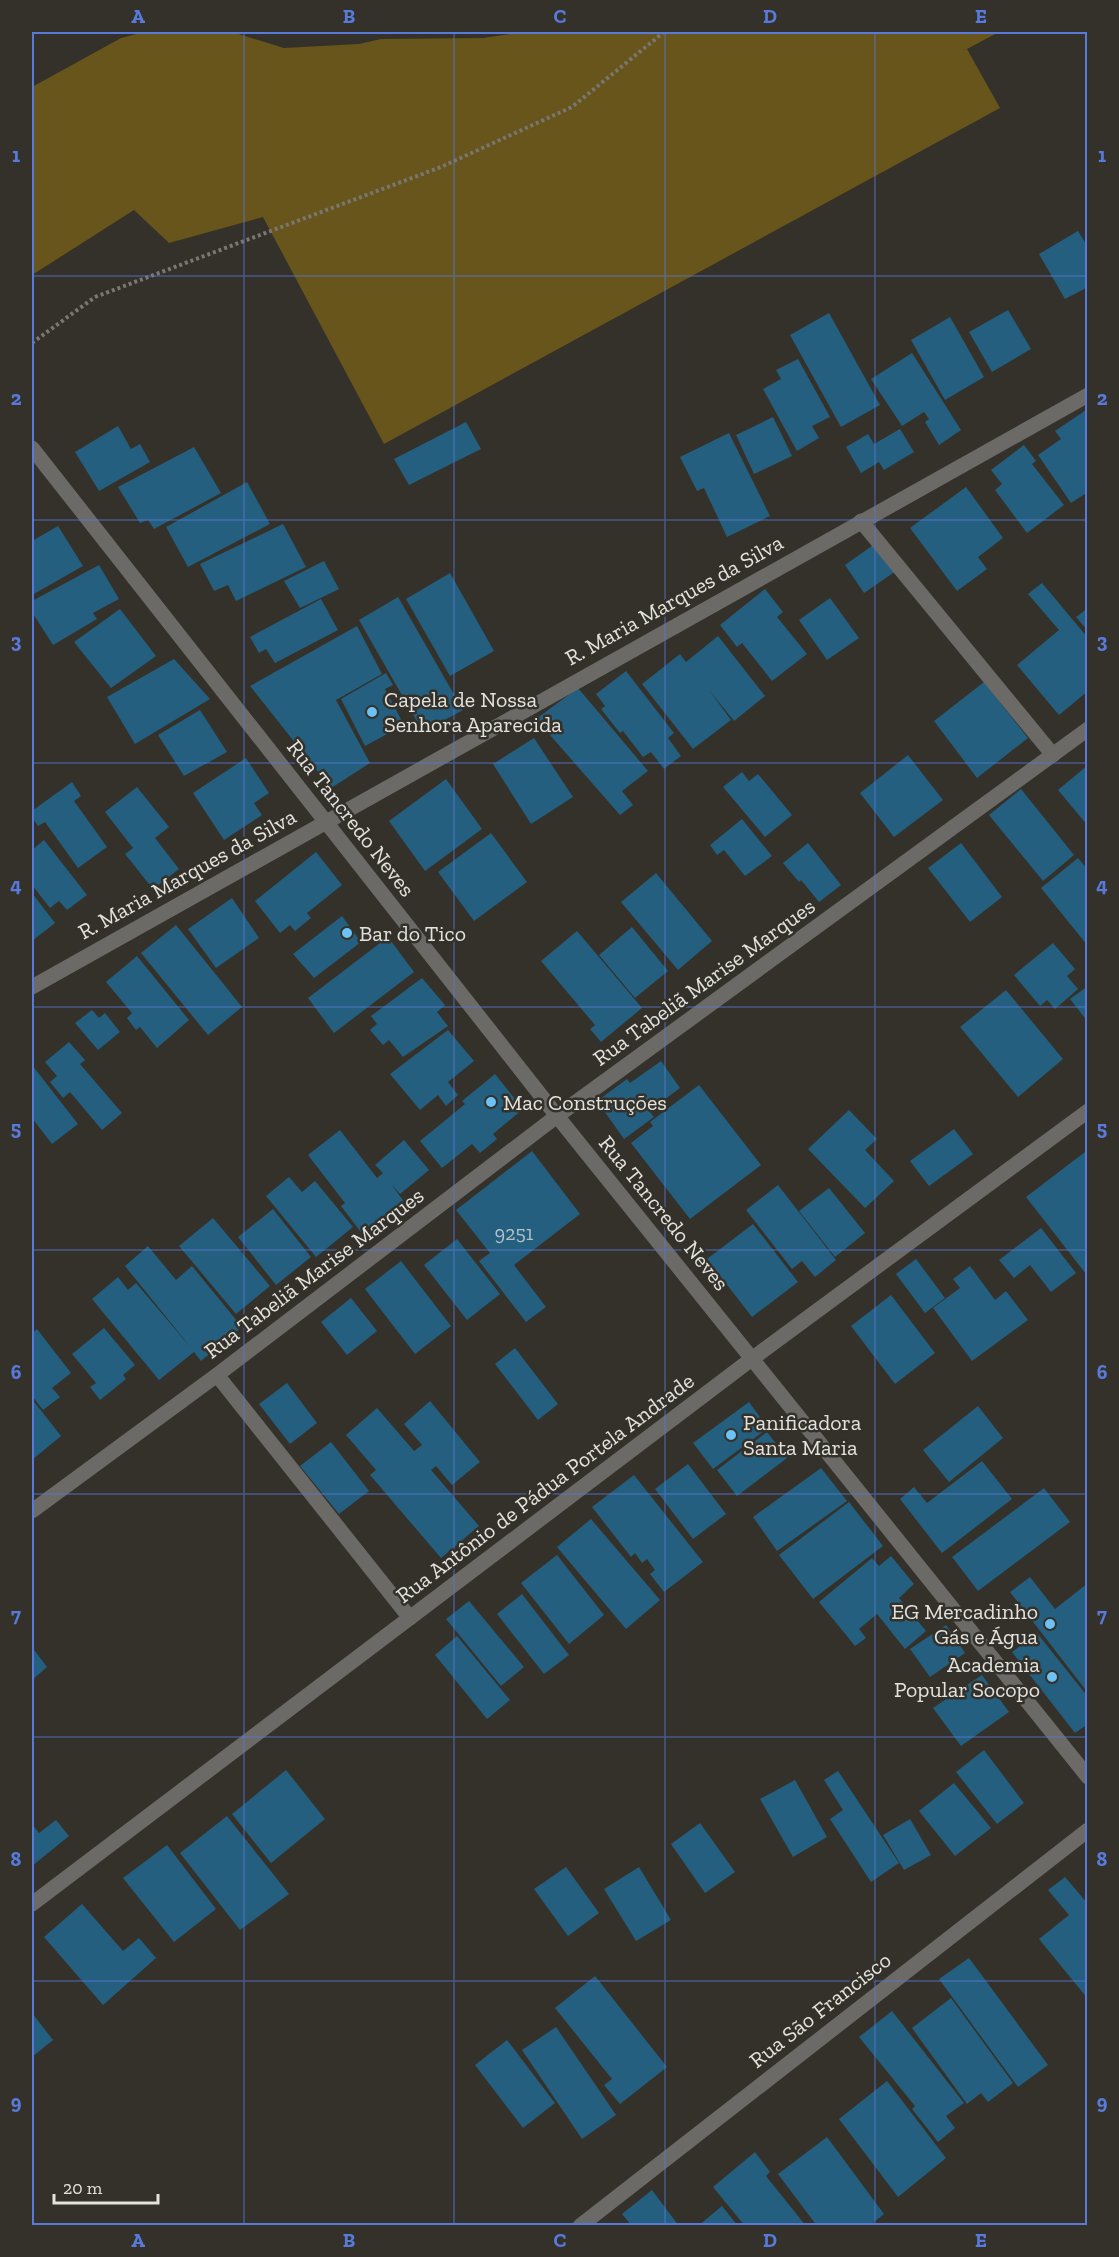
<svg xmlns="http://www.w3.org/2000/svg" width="1119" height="2257" font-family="'Zilla Slab',serif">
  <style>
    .forest { fill: #67551b }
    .building { fill: #245f7f }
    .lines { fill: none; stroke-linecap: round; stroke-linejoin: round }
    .path { stroke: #797771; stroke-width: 4; stroke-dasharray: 3 3; stroke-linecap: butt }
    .minor { stroke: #6c6a67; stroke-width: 15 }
    .grid { fill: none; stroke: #587ada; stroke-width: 1.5; stroke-opacity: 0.55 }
    .poi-dot { fill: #6dc2f3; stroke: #33312a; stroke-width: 2 }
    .labels { text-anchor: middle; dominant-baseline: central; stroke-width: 5; stroke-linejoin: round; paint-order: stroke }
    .number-label { font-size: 20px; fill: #b3c1c6 }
    .street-label { font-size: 22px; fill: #e3e2dd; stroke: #33312a }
    .poi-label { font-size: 22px; fill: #e3e2dd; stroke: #33312a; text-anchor: start }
    .neatline { fill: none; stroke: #587ada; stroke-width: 2 }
    .grid-label { font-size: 20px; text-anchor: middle; font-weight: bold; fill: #587ada }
  </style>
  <rect width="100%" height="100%" fill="#33312a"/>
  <path class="forest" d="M144,32H232L284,48L359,44L381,39L483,38L523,32H999L967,49L1000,108L384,444L263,217L169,243L134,210L32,275V87L121,38Z"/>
  <g class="building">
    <path d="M1078,231L1088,247V287L1065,299L1039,254Z"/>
    <path d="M1008,310L1031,349L992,372L969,332Z"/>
    <path d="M829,313L880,405L841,427L790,335Z"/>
    <path d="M950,317L984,377L945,400L911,340Z"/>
    <path d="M912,353L961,430L939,445L925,422L929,419L924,412L902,426L871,379Z"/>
    <path d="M798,359L830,417L812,426L819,438L797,451L763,389L781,379L776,370Z"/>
    <path d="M1086,410L1088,413V492L1071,503L1038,455L1061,439L1055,431Z"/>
    <path d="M773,417L792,456L754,474L736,435Z"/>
    <path d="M466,422L481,449L409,485L394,459Z"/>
    <path d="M118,426L131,449L140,444L150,462L99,491L75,452Z"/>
    <path d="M900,429L914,452L884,470L879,462L861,473L846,447L868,434L874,444Z"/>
    <path d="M729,433L770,516L727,537L704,488L697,491L680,457Z"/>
    <path d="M1024,445L1036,461L1032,464L1064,505L1027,533L995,490L1002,484L991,470Z"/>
    <path d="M194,447L221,493L154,529L148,520L140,523L118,487Z"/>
    <path d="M247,482L270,524L188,567L166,527Z"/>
    <path d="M966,487L1003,538L978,557L987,569L957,591L910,528Z"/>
    <path d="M283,524L306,567L236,601L228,585L214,591L200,564Z"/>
    <path d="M58,526L83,566L32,595V541Z"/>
    <path d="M876,543L896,571L864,593L845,565Z"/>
    <path d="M324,561L339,589L300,608L284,581Z"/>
    <path d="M99,565L119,599L93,613L97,619L53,645L32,612V601Z"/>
    <path d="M450,573L494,651L450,676L406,599Z"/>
    <path d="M1042,583L1088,638V691L1059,715L1017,665L1059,630L1028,594Z"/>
    <path d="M765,589L783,612L777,617L807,654L772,681L742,643L737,647L720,625Z"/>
    <path d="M398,597L463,710L423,732L359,620Z"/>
    <path d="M830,598L859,638L827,660L799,620Z"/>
    <path d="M321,599L338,630L275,663L266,649L259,653L250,637Z"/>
    <path d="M1088,608V631L1076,617Z"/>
    <path d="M120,609L156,656L111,688L74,642Z"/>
    <path d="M357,626L382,674L336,700L370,763L331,788L250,686Z"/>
    <path d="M718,636L765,696L734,721L709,690L731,720L693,749L642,684L680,654L686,662Z"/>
    <path d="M174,659L210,699L135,744L107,697Z"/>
    <path d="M626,671L674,733L668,738L681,756L664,769L651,752L643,757L623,731L620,733L601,709L605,706L596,694Z"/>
    <path d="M386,673L393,685L385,689L404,725L365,746L341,699Z"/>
    <path d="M984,682L1028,738L977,778L934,721Z"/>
    <path d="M578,688L648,771L622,791L633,805L620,815L536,719Z"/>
    <path d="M200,710L227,752L184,776L158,735Z"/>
    <path d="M534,738L573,797L531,824L493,764Z"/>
    <path d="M908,755L943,800L894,837L860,793Z"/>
    <path d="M246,758L269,793L254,803L262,815L224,840L193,793Z"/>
    <path d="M1088,765V826L1058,790Z"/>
    <path d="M742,772L749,781L758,774L792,815L765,837L723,787Z"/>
    <path d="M446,779L482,829L425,871L389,821Z"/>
    <path d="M72,782L81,796L74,801L107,847L78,868L45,822L38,826L32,817V811Z"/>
    <path d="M137,787L169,827L155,838L179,869L153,889L125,854L133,848L105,812Z"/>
    <path d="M1021,789L1074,855L1043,881L989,815Z"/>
    <path d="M742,819L772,856L745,876L724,850L717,855L710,845Z"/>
    <path d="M491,833L527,882L474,921L438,872Z"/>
    <path d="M44,840L87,895L67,910L59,901L50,908L32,885V850Z"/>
    <path d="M808,843L841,885L819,902L801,880L799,882L783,863Z"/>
    <path d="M961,843L1002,897L970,922L928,868Z"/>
    <path d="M316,852L342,885L307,913L311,918L295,931L290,925L280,933L255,901Z"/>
    <path d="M1078,858L1088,870V946L1041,888Z"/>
    <path d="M656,873L712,941L678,970L621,902Z"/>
    <path d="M32,893L55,923L32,941Z"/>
    <path d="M232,898L259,938L216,968L188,929Z"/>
    <path d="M342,916L361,942L314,978L293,954Z"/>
    <path d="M176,925L242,1007L208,1035L141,953Z"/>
    <path d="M632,927L668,971L635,998L599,955Z"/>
    <path d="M577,931L642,1008L601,1042L590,1029L595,1025L541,961Z"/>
    <path d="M388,937L414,972L334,1033L308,998Z"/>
    <path d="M1053,943L1075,969L1067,976L1078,989L1055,1009L1047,1000L1040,1006L1014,975Z"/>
    <path d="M137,956L189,1020L157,1048L140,1027L136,1030L127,1018L132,1013L106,982Z"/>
    <path d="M422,978L445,1005L437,1012L448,1026L403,1057L389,1040L383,1045L370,1030L377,1024L371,1016Z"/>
    <path d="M1088,986V1022L1070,999Z"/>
    <path d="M1006,990L1063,1059L1018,1097L960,1027Z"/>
    <path d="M92,1010L99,1018L105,1013L120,1032L98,1050L75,1023Z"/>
    <path d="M448,1030L474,1061L448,1082L458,1095L446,1106L438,1095L420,1110L390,1074Z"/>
    <path d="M69,1042L85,1060L80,1064L122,1113L102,1130L70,1092L63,1098L50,1082L57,1076L45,1062Z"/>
    <path d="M661,1061L680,1088L649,1111L654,1117L624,1139L597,1101L627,1079L630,1083Z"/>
    <path d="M32,1065L78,1124L52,1144L32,1118Z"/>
    <path d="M495,1074L523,1109L493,1134L497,1139L480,1153L472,1144L442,1168L420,1141L465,1104L462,1101Z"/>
    <path d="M699,1085L761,1165L690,1219L631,1143L653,1126L650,1122Z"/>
    <path d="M849,1110L877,1139L865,1150L894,1181L865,1208L808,1149Z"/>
    <path d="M954,1129L973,1154L929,1186L910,1161Z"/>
    <path d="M340,1130L377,1178L383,1173L375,1165L404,1140L429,1170L400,1194L391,1184L405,1203L363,1235L341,1206L345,1203L308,1155Z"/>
    <path d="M532,1151L580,1214L514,1265L546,1307L526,1322L479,1261L490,1253L456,1210Z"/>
    <path d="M1085,1152L1088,1156V1273L1086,1274L1026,1197Z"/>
    <path d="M289,1177L302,1192L315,1181L353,1227L316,1257L266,1196Z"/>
    <path d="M778,1185L836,1260L815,1277L802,1261L792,1269L746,1210Z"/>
    <path d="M829,1188L865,1233L835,1257L799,1211Z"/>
    <path d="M273,1209L311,1257L276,1285L238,1237Z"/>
    <path d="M213,1218L270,1286L236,1314L179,1246Z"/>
    <path d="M753,1224L798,1282L752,1317L707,1259Z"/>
    <path d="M1041,1228L1076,1273L1051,1292L1030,1265L1014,1278L999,1260Z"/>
    <path d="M457,1239L500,1294L467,1320L424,1265Z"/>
    <path d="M148,1246L176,1280L192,1266L242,1327L201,1361L194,1352L159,1380L92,1299L118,1277L128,1290L136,1283L192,1349L125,1266Z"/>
    <path d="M916,1259L945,1298L925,1313L896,1274Z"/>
    <path d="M401,1261L451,1326L415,1354L365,1289Z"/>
    <path d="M970,1266L995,1300L1006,1291L1028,1320L972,1361L933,1308L960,1288L953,1279Z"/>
    <path d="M891,1295L935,1353L895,1384L851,1326Z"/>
    <path d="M351,1298L377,1331L347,1355L321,1322Z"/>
    <path d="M104,1328L135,1365L123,1375L126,1379L100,1400L90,1387L96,1383L72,1354Z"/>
    <path d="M37,1329L71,1373L52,1388L60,1397L43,1410L32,1396V1333Z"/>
    <path d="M515,1348L558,1404L538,1420L495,1364Z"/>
    <path d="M287,1383L317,1423L290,1444L259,1404Z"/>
    <path d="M32,1399L61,1436L32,1460Z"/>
    <path d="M430,1401L480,1462L452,1485L436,1466L431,1470L479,1526L441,1558L370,1475L376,1470L346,1435L377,1408L414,1451L422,1445L404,1424Z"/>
    <path d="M749,1402L768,1428L713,1469L693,1443Z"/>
    <path d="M978,1406L1003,1438L949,1482L923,1450Z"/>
    <path d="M767,1432L787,1458L737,1496L717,1470Z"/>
    <path d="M331,1442L369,1491L339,1514L300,1466Z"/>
    <path d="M982,1461L1012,1499L942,1553L900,1499L914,1487L927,1503Z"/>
    <path d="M688,1464L726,1514L693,1539L655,1489Z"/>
    <path d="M821,1468L847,1501L777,1551L753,1517Z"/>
    <path d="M634,1475L703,1562L664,1592L650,1574L655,1570L647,1559L642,1563L635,1553L631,1557L592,1507Z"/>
    <path d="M1044,1488L1070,1522L978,1591L952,1557Z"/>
    <path d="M849,1502L883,1546L813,1599L779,1555Z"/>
    <path d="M591,1519L660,1600L626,1629L557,1547Z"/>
    <path d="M557,1555L604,1615L569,1644L521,1583Z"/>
    <path d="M891,1556L914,1584L899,1598L926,1631L905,1649L877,1614L859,1629L866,1638L855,1646L819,1602L872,1558L879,1566Z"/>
    <path d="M1030,1577L1055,1609L1088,1583V1693L1010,1592Z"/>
    <path d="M522,1594L569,1655L544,1674L497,1614Z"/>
    <path d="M469,1601L524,1667L501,1686L446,1619Z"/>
    <path d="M946,1625L965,1653L930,1677L910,1649Z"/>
    <path d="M1037,1633L1088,1697V1724L1075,1733L1012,1652Z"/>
    <path d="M457,1636L510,1700L487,1719L435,1655Z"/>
    <path d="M32,1647L47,1667L32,1680Z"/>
    <path d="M982,1675L1009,1712L961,1746L933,1708Z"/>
    <path d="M984,1750L1024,1803L997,1824L956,1772Z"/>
    <path d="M286,1770L325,1819L271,1863L232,1814Z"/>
    <path d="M838,1771L899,1863L871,1882L830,1819L843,1810L824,1780Z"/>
    <path d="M795,1780L827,1837L793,1857L760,1799Z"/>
    <path d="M954,1783L991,1828L955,1856L919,1811Z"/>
    <path d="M227,1816L289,1894L240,1930L180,1853Z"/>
    <path d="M910,1819L931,1855L904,1870L883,1835Z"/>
    <path d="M56,1820L69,1836L32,1866V1824L39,1833Z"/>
    <path d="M700,1823L735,1872L705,1893L671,1844Z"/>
    <path d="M167,1845L216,1909L174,1942L123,1878Z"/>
    <path d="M566,1867L599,1913L568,1936L534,1889Z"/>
    <path d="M639,1867L671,1920L636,1941L604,1889Z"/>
    <path d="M1065,1877L1088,1904V1999L1039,1939L1069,1915L1048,1890Z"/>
    <path d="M82,1904L123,1951L139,1938L156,1958L103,2005L44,1937Z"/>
    <path d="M969,1958L1048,2065L1018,2087L939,1979Z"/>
    <path d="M595,1976L667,2067L620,2104L604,2085L612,2079L555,2008Z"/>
    <path d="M951,1998L1013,2083L988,2102L981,2093L967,2104L912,2028Z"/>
    <path d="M892,2011L964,2103L946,2116L955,2128L938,2142L912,2109L915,2106L859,2037Z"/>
    <path d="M32,2013L53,2040L32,2057Z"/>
    <path d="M556,2027L616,2115L582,2139L522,2050Z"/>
    <path d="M507,2040L555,2103L523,2128L475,2065Z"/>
    <path d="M887,2081L946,2158L898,2197L839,2119Z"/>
    <path d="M827,2137L884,2214L869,2226H817L778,2174Z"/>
    <path d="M755,2152L770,2172L766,2176L806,2226H745L713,2187Z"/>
    <path d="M652,2190L679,2226H632L622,2214Z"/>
    <path d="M722,2206L738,2226H698Z"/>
  </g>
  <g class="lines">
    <path class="path" d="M32,343L95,297L441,167L572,107L664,32"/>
    <g class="minor">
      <path d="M32,448L557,1116L1088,1777"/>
      <path d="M861,521L1053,755"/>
      <path d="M32,987L1088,395"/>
      <path d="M217,1375L410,1618"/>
      <path d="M32,1511L217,1375L557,1116L1088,729"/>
      <path d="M32,1904L753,1358L1088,1111"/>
      <path d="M580,2226L1088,1830"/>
    </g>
  </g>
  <path class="grid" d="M244,32V2226M454,32V2226M665,32V2226M875,32V2226M32,276H1088M32,520H1088M32,763H1088M32,1007H1088M32,1250H1088M32,1494H1088M32,1737H1088M32,1981H1088"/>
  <g class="poi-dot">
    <circle cx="372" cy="712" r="6"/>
    <circle cx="347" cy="933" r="6"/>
    <circle cx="491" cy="1102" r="6"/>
    <circle cx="731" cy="1435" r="6"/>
    <circle cx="1050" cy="1624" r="6"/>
    <circle cx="1052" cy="1677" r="6"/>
  </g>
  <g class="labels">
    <g class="number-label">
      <text x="514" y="1233">9251</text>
    </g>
    <g class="street-label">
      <text transform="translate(674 600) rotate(-29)">R. Maria Marques da Silva</text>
      <text transform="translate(351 818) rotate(52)">Rua Tancredo Neves</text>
      <text transform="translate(187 874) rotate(-29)">R. Maria Marques da Silva</text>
      <text transform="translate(704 982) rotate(-36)">Rua Tabeliã Marise Marques</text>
      <text transform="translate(664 1213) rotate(51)">Rua Tancredo Neves</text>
      <text transform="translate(314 1273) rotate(-37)">Rua Tabeliã Marise Marques</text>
      <text transform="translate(545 1488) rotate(-37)">Rua Antônio de Pádua Portela Andrade</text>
      <text transform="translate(820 2010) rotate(-38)">Rua São Francisco</text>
    </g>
    <g class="poi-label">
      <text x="384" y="699">Capela de Nossa<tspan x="384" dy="25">Senhora Aparecida</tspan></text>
      <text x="359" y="933">Bar do Tico</text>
      <text x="503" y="1102">Mac Construções</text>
      <text x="743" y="1422">Panificadora<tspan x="743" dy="25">Santa Maria</tspan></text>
      <text x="1038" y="1611" text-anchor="end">EG Mercadinho<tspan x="1038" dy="25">Gás e Água</tspan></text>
      <text x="1040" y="1664" text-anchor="end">Academia<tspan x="1040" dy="25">Popular Socopo</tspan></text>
    </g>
  </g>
  <rect width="1119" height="2257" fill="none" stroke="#33312a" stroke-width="66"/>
  <path d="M54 2194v9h104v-9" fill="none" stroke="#e3e2dd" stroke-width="3"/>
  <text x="63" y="2194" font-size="18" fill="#e3e2dd" stroke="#33312a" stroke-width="4.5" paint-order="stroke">20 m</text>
  <rect x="33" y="33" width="1053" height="2191" class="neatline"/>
  <g class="grid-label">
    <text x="138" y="23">A</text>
    <text x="349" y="23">B</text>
    <text x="560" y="23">C</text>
    <text x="770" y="23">D</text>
    <text x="981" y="23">E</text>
    <text x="16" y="162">1</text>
    <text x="1102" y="162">1</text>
    <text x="16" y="405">2</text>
    <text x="1102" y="405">2</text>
    <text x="16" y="648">3</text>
    <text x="1102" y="648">3</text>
    <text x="16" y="892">4</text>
    <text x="1102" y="892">4</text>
    <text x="16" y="1135">5</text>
    <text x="1102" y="1135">5</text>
    <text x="16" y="1379">6</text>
    <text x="1102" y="1379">6</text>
    <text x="16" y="1622">7</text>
    <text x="1102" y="1622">7</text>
    <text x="16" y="1866">8</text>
    <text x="1102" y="1866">8</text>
    <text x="16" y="2109">9</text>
    <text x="1102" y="2109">9</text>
    <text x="138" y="2247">A</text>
    <text x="349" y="2247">B</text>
    <text x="560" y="2247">C</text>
    <text x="770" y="2247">D</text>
    <text x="981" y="2247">E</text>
  </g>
</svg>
